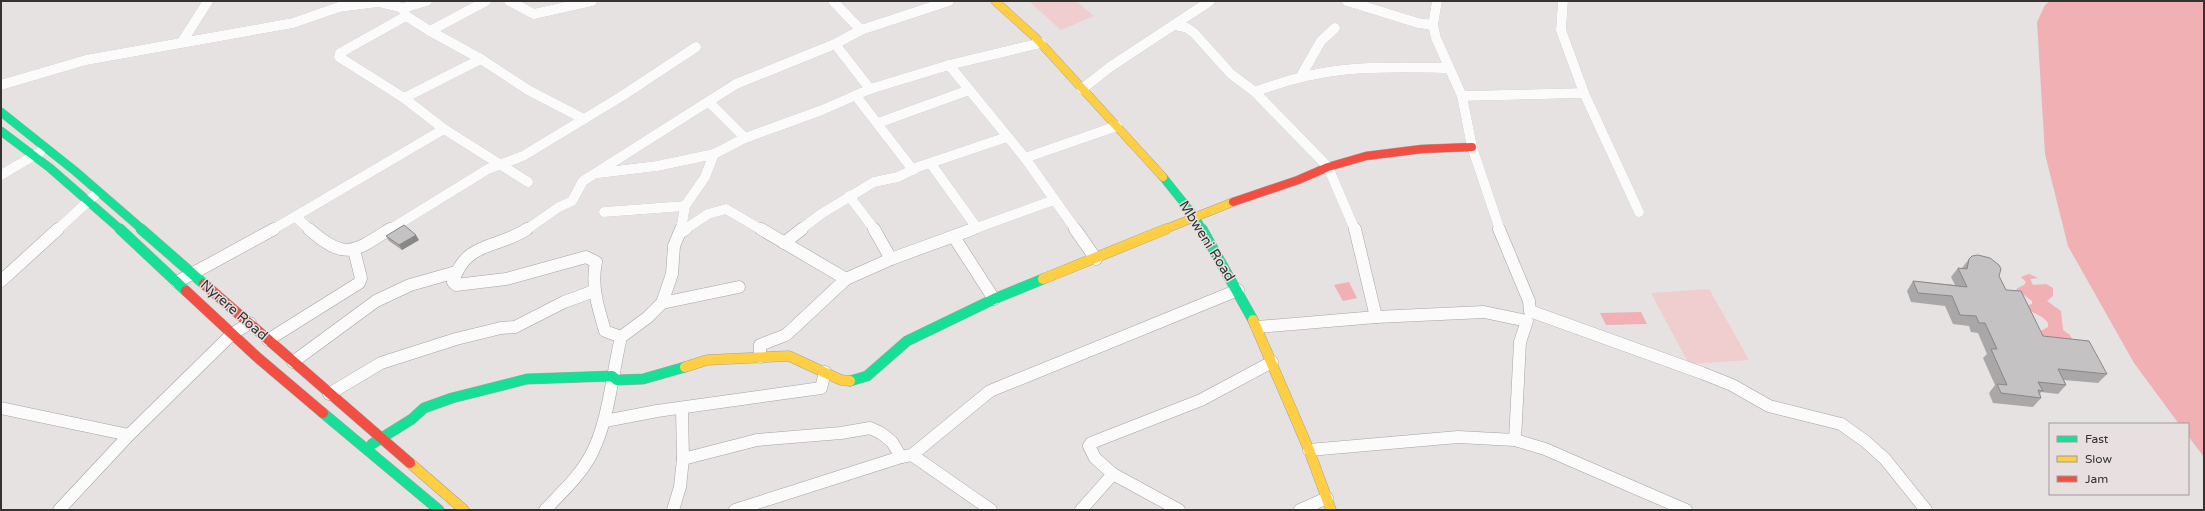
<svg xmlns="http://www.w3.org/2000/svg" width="2205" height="511" font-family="'Varela Round',sans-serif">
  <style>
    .green { fill: #f0cdcf }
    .water { fill: #f0b0b4 }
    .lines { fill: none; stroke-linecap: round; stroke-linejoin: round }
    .street-far1-casing { stroke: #a6a3a3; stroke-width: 10 }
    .street-casing { stroke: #a6a3a3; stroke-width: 13 }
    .fast-far1-casing { stroke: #a6a3a3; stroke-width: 9 }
    .fast-casing { stroke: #a6a3a3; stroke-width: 11 }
    .slow-far1-casing { stroke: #a6a3a3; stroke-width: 9 }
    .slow-casing { stroke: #a6a3a3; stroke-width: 11 }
    .jam-far1-casing { stroke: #a6a3a3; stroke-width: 9 }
    .jam-casing { stroke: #a6a3a3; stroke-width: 11 }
    .street-far1 { stroke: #fbfbfb; stroke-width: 10 }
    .street { stroke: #fbfbfb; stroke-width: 12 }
    .fast-far1 { stroke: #16e098; stroke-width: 8 }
    .fast { stroke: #16e098; stroke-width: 10 }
    .slow-far1 { stroke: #ffcf43; stroke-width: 8 }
    .slow { stroke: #ffcf43; stroke-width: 10 }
    .jam-far1 { stroke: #f24e42; stroke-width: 8 }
    .jam { stroke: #f24e42; stroke-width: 10 }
    .wall { fill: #a9a7a7 }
    .shaded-wall { fill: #898888 }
    .building { fill: #c4c2c2; stroke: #898888 }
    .labels { text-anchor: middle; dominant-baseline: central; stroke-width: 3; stroke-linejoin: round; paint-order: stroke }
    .street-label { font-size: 14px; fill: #353232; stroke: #e8e0e0 }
  </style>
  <rect width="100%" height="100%" fill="#e6e2e2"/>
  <g class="green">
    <path d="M1029,1H1076L1094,16L1061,30Z"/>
    <path d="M1709,289L1749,360L1689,364L1651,293Z"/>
  </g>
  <g class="water">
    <path d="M2050,1H2204V457L2188,436V424H2179L2134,363L2068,246L2045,154L2037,22L2045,5Z"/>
    <path d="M2029,274L2038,278L2030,279L2033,285L2046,284L2053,288V296L2047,301L2061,311L2063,330L2070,335L2073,341L2050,340L2042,335L2041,331L2048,327V323C2042,314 2033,315 2025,306L2032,304V301L2016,289L2024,285L2026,282L2021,277Z"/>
    <path d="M1349,282L1357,298L1343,301L1334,285Z"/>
    <path d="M1641,312L1647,324L1606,325L1600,313Z"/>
  </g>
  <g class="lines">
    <defs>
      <g id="street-far1">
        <path d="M509,1L534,14L592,1"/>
        <path d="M833,1L861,30"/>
        <path d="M1347,1L1418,23L1433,25"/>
        <path d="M1437,1L1433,25L1436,38L1462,96L1472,147L1500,230"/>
        <path d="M1563,1L1561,30L1584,93L1639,212"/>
        <path d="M403,9L406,16L430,31L481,59L528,90L584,119"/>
        <path d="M406,16L340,53L339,57L404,98L444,129L528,182"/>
        <path d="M1175,25L1187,28L1194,33L1231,74L1255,92L1328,167L1355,230"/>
        <path d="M430,31L486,1"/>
        <path d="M182,42L208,1"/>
        <path d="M835,44L870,89"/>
        <path d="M949,65L1025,158L1076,230"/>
        <path d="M1301,76L1321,41L1335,28"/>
        <path d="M1,85L86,60L293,23L339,7L378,2L403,8L427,1"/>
        <path d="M1082,89L1110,67L1210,1"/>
        <path d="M1255,92C1326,64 1375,67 1449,68"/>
        <path d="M856,96L913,170"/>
        <path d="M1462,96L1584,93"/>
        <path d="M404,98L481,59"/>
        <path d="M709,102L745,138"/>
        <path d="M878,123L969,90"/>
        <path d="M1025,158L1117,126"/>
        <path d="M931,164L977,228"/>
        <path d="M599,173L657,166L714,154"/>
        <path d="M1,175L40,152"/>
        <path d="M849,196L875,230"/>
        <path d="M604,212L685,206"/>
        <path d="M296,217L310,230"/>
        <path d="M57,230L95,195"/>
        <path d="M272,230L444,129"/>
        <path d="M389,230L488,169L523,156L622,96L696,47"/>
        <path d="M526,230L559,207L572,201L583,181L736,84L835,44L861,30L949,1"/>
        <path d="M681,230L685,206L705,177L714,154L745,138L822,110L870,89L949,65L1041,43"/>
        <path d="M684,230L708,214L726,209L762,230"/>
        <path d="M800,230L821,214L874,182L898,177L918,167L1007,137"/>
        <path d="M971,230L1054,200"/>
      </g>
      <g id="street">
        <path d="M309,229C345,261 354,252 390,229"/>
        <path d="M527,229C498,249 466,240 453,282L456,285L506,279L586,257L596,262C591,287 598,307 605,331L621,337"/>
        <path d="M761,229L846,279"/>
        <path d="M874,229L891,259"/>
        <path d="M1075,229L1096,259"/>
        <path d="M1355,229L1376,317"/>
        <path d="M1499,229L1529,301L1530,311L1702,373L1732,385L1769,406L1841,424L1865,441L1885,459L1926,510"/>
        <path d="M681,232L686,229"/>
        <path d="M954,237L994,299"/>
        <path d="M784,243L802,229"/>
        <path d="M1,281L58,229"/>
        <path d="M177,282L274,229"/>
        <path d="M662,303L739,287"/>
        <path d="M1257,327L1376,317L1484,312L1527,321L1520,342L1515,440"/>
        <path d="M268,340L359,283L361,278L354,250"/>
        <path d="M760,357V345L786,335L846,279L891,259L973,229"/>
        <path d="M293,362L376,301L410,285L456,272"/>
        <path d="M329,394L381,363L456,339L501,328L515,327L564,302L594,291"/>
        <path d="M1,408L129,435"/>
        <path d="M682,409L683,459"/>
        <path d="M605,421L657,411L821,388L825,372"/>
        <path d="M1309,450L1458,437L1515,440L1545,449L1686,510"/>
        <path d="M912,455L991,510"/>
        <path d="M1113,474L1095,458L1089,446L1091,443L1201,400L1272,362"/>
        <path d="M59,510L129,435L232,334L250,323"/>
        <path d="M545,510C561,493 581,475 592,453C609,419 612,375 621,337L648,317L662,303L672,274L674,246L681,229"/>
        <path d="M673,510L680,487L683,459L757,440L841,433L870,428L881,433L892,442L901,457L912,455L990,391L1238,290"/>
        <path d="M735,510L901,457"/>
        <path d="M1081,510L1113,474L1179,510"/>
        <path d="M1300,510L1327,498"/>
      </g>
      <g id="fast-far1">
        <path d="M1,112L75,171L143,230"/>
        <path d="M1,131L50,168L121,230"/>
        <path d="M1163,177L1195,217L1202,230"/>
      </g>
      <g id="fast">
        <path d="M120,229L186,291"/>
        <path d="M141,229L204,284"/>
        <path d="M1202,229L1253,320"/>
        <path d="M850,381L867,376L907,341L994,299L1043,279"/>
        <path d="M323,413L439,510"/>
        <path d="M372,444L412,419L424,408L452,398L527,379L612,376L617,380L643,379L685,367"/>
      </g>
      <g id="slow-far1">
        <path d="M995,1L1036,38L1163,177"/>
        <path d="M1163,230L1233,202"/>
      </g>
      <g id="slow">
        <path d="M1043,279L1166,229"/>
        <path d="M1253,320L1309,450L1331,510"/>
        <path d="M685,367L707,360L789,356L841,380L850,381"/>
        <path d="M410,463L464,510"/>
      </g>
      <path id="jam-far1" d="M1233,202L1298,180L1328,167L1366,156L1422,149L1472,147"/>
      <g id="jam">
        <path d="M204,284L410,463"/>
        <path d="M186,291L257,357L323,413"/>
      </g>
    </defs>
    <use href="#street-far1" class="street-far1-casing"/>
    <use href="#street" class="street-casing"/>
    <use href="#fast-far1" class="fast-far1-casing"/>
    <use href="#fast" class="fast-casing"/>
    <use href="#slow-far1" class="slow-far1-casing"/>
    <use href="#slow" class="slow-casing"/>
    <use href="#jam-far1" class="jam-far1-casing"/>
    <use href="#jam" class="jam-casing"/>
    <use href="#street-far1" class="street-far1"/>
    <use href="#street" class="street"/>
    <use href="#fast-far1" class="fast-far1"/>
    <use href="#fast" class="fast"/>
    <use href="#slow-far1" class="slow-far1"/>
    <use href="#slow" class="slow"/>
    <use href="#jam-far1" class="jam-far1"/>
    <use href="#jam" class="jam"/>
  </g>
  <g class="wall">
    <path d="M386,236L419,240L402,250L389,241Z"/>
    <path d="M1969,259L1999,276L2006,290L2043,336L2107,374L2098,383L2064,380L2066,385L2058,394L2041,392L2040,394L2041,398L2033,407L1993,403L1989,393L1995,385L1983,358L1987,354L1978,333L1971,332L1969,326L1953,324L1945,306L1911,302L1907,291L1913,281L1955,285L1951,277L1958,268H1962Z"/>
  </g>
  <path class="shaded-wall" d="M416,235L419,240L402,250L399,245Z"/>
  <g class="building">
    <path d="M404,225L416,235L399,245L386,236Z"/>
    <path d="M1978,255L1990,258L1999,265L2001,269L1999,276L2006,290L2021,291L2043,336L2089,341L2107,374L2058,369L2066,385L2038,382L2043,391L2038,390L2041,398L2001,393L1997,384L2007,385L1991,349H1997L1985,323H1979L1976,316L1960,315L1952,296L1918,293L1913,281L1967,287L1958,268L1967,269L1969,259L1972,256Z"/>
  </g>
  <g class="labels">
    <g class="street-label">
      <text transform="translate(1207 241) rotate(58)">Mbweni Road</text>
      <text transform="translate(234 310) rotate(41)">Nyrere Road</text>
    </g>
  </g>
  <rect width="2205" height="511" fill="none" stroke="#353232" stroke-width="4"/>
  <rect x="2049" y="423" width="140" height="72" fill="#e8e0e0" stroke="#a09a9a"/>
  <rect x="2057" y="436" width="20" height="6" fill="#16e098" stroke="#a09a9a"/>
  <text x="2085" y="443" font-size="12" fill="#353232">Fast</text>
  <rect x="2057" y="456" width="20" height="6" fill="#ffcf43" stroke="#a09a9a"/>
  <text x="2085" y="463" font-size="12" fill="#353232">Slow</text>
  <rect x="2057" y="476" width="20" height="6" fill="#f24e42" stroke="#a09a9a"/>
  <text x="2085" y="483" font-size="12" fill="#353232">Jam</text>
</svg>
